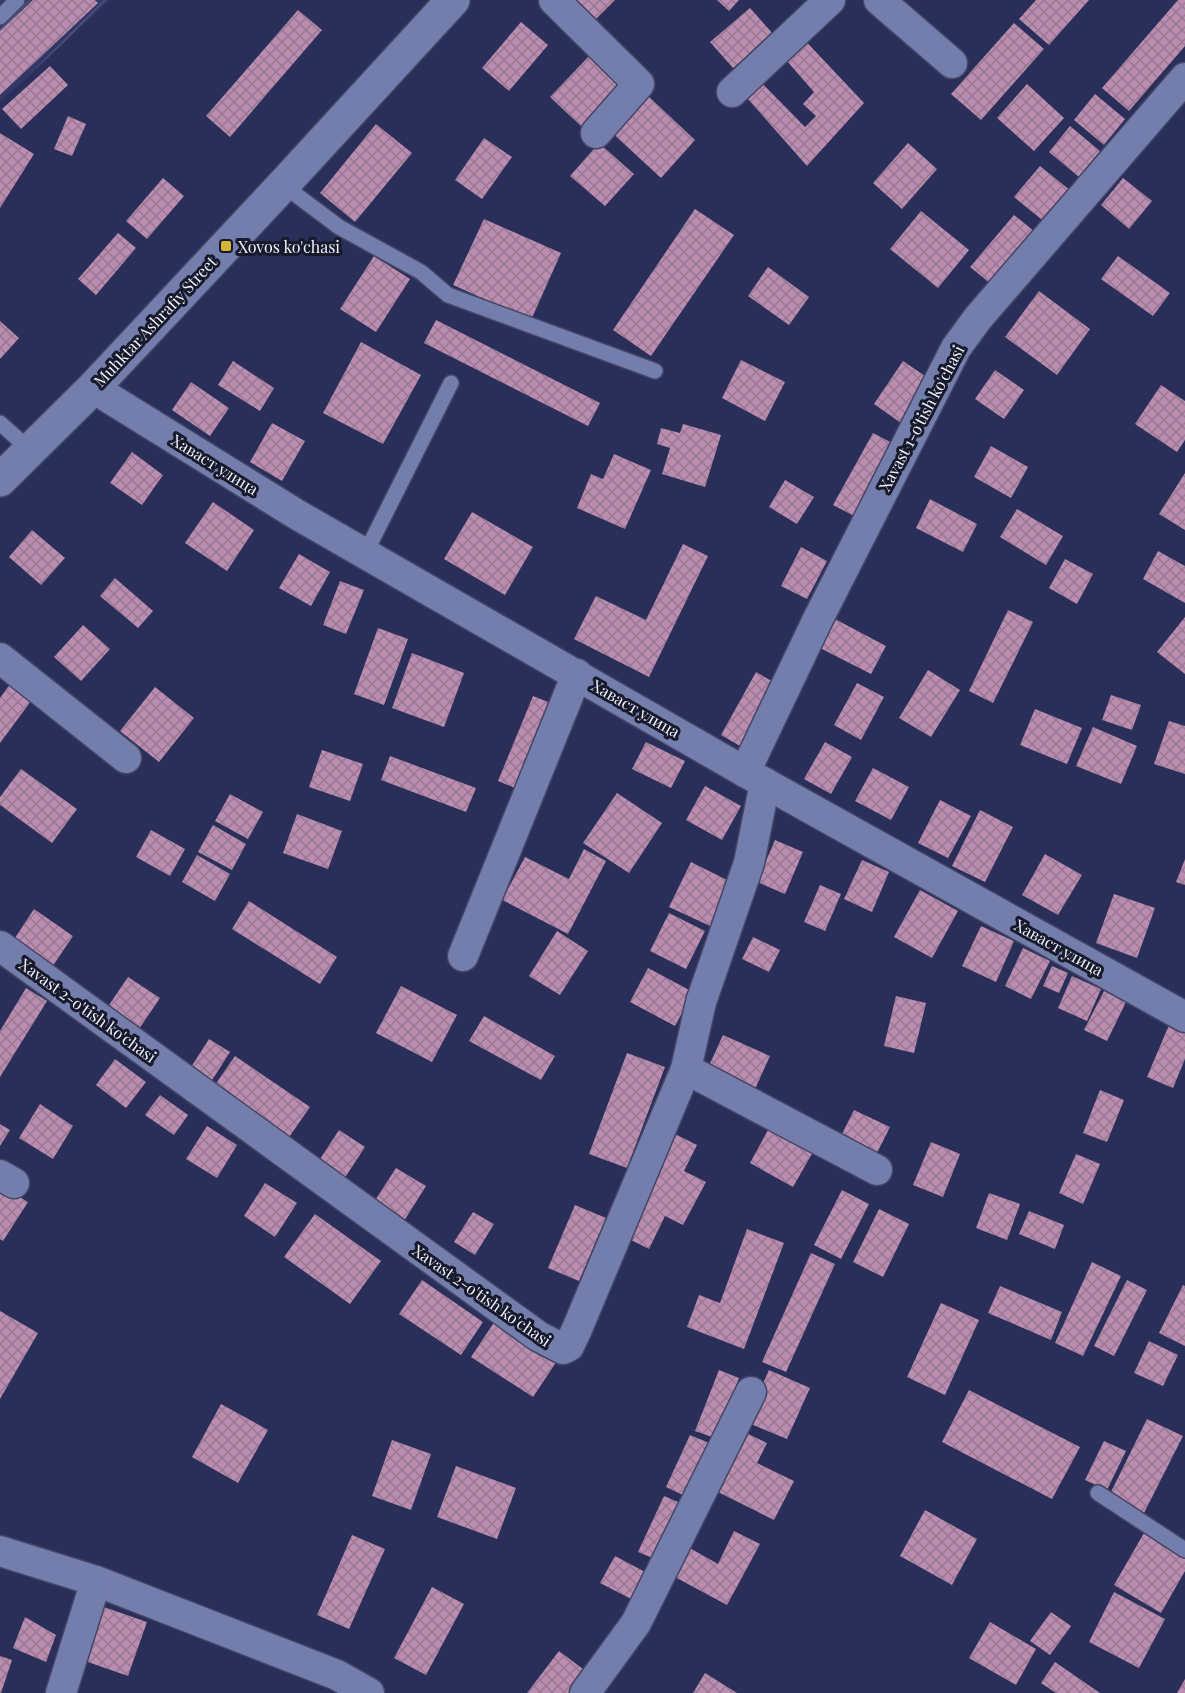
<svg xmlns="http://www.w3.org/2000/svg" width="1185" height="1693" font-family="'Playfair Display',serif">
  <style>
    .industrial { fill: url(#industrial-furrows) }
    .building { fill: url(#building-cross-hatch) }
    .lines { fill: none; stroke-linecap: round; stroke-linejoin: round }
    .service-casing { stroke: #434666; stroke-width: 18 }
    .minor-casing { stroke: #434666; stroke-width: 33 }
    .secondary-casing { stroke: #434666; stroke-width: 36 }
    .service { stroke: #747ead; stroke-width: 15 }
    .minor { stroke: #747ead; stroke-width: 30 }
    .secondary { stroke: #747ead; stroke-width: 33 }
    .poi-dot { fill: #d4b535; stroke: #161a2c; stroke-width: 2 }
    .labels { text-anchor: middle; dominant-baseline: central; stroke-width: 6; stroke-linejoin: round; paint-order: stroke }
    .poi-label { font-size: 16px; fill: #f0f2fd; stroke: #161a2c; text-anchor: start }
    .street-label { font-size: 16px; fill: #f0f2fd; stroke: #161a2c }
  </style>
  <defs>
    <pattern id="industrial-furrows" width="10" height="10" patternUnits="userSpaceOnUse" patternTransform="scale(1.5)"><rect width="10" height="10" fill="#313867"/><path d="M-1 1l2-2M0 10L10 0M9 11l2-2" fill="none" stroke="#4f557e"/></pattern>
    <pattern id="building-cross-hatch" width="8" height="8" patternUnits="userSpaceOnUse" patternTransform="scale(1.5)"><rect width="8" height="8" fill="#ba8caf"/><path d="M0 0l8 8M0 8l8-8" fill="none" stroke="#987891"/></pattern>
  </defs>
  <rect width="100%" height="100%" fill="#292f58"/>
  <path class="industrial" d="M0,0H110L0,102Z"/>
  <g class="building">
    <path d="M33,0H95L98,3L0,95V31Z"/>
    <path d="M569,0H615L592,23Z"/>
    <path d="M717,0H739L729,11Z"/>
    <path d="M1036,0H1089L1049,45L1019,19Z"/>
    <path d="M1178,0H1185V46L1129,111L1102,88Z"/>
    <path d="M750,8L773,34L733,68L710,42Z"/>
    <path d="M298,10L322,30L230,137L206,116Z"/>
    <path d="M521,22L548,45L509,91L482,68Z"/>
    <path d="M1014,23L1044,49L981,120L951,94Z"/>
    <path d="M799,34L864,103L807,166L740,90L755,76L805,127L816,116L803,104L814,92L779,52Z"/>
    <path d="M591,54L623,83L582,127L550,97Z"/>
    <path d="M50,66L68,85L21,129L2,109Z"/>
    <path d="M1027,84L1064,118L1034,151L997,118Z"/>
    <path d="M645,93L695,140L661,178L610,131Z"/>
    <path d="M1095,94L1125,119L1104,145L1074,120Z"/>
    <path d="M68,116L86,124L72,156L54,149Z"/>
    <path d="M376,124L412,153L355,222L320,193Z"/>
    <path d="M1070,126L1100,151L1079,177L1049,152Z"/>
    <path d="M0,133L34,154L0,208Z"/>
    <path d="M484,138L512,157L482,199L455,180Z"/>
    <path d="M599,143L634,174L605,206L570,176Z"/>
    <path d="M908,143L937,169L902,209L873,183Z"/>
    <path d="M1040,166L1071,191L1046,223L1014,197Z"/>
    <path d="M163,178L184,196L147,239L126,221Z"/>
    <path d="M1123,178L1152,201L1129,229L1101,205Z"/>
    <path d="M695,209L734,235L651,356L613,330Z"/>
    <path d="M921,211L969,250L938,288L890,249Z"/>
    <path d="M1014,215L1034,231L991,284L970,267Z"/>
    <path d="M484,219L561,253L531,320L453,285Z"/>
    <path d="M118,233L136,248L96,295L78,279Z"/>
    <path d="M374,256L410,279L376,332L340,309Z"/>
    <path d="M1118,256L1170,293L1153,316L1101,279Z"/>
    <path d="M768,267L809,297L789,325L748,296Z"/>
    <path d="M1039,291L1090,329L1057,375L1005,337Z"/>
    <path d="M436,320L600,403L588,426L424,343Z"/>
    <path d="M0,321L19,338L0,359Z"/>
    <path d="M361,342L421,375L383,444L323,413Z"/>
    <path d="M741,360L785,382L765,421L722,398Z"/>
    <path d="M233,361L274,388L260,411L218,385Z"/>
    <path d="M903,361L931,380L901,423L874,404Z"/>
    <path d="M995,370L1024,390L1004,419L975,399Z"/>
    <path d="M191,382L229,408L210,436L172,410Z"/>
    <path d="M1161,385L1185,401V440L1177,452L1135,424Z"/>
    <path d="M272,423L305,441L282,481L250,462Z"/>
    <path d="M683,424L721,435L705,487L662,474L670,448L657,444L661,428L680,433Z"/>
    <path d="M873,433L894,444L854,516L833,505Z"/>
    <path d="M991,446L1028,467L1011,498L974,477Z"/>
    <path d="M132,452L163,475L142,505L110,483Z"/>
    <path d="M614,454L651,470L625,529L577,508L591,474L603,479Z"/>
    <path d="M1185,473V530L1159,514Z"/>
    <path d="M785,480L814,497L797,524L769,507Z"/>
    <path d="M930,499L977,524L963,552L916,528Z"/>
    <path d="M213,502L254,530L227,571L185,543Z"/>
    <path d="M1017,509L1063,536L1046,565L1000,537Z"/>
    <path d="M472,512L533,547L505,595L444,559Z"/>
    <path d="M32,530L65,558L41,585L9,557Z"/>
    <path d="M683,544L708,556L649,677L574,639L596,596L646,620Z"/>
    <path d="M801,547L827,561L807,599L781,586Z"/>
    <path d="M1158,551L1185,566V603L1143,579Z"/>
    <path d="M299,554L330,572L311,606L279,588Z"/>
    <path d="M1065,559L1093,574L1077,604L1049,588Z"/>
    <path d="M115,578L153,611L138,628L100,596Z"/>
    <path d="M340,581L364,590L346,634L323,625Z"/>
    <path d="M1008,610L1033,622L993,703L969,691Z"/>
    <path d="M1185,617V674L1157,652Z"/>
    <path d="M835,619L886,646L871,674L820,648Z"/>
    <path d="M83,625L110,649L81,681L54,657Z"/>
    <path d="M378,628L408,639L384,705L354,694Z"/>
    <path d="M412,653L464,673L444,727L392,708Z"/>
    <path d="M928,670L960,690L931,737L899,718Z"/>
    <path d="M756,672L782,687L747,750L721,735Z"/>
    <path d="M15,677L37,693L0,743V698Z"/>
    <path d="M857,683L884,697L861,740L834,725Z"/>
    <path d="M155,687L194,718L159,762L120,731Z"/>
    <path d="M1111,695L1141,705L1132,730L1102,720Z"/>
    <path d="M533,696L561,707L525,792L498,781Z"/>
    <path d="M1035,709L1082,728L1067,764L1020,745Z"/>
    <path d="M1169,721L1185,726V774L1154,764Z"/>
    <path d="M1093,727L1137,746L1121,784L1076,766Z"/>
    <path d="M646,742L685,761L671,788L632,769Z"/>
    <path d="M825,742L852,757L831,794L804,779Z"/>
    <path d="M322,750L363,764L350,801L309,787Z"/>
    <path d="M390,756L476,788L466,812L381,780Z"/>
    <path d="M873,768L909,787L891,820L855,801Z"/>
    <path d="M21,769L77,809L52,843L0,805V797Z"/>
    <path d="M705,786L741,806L722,840L686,820Z"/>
    <path d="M617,793L662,823L629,873L583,843Z"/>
    <path d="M230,794L263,812L248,839L215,821Z"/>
    <path d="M940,800L971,816L948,858L918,843Z"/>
    <path d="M980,810L1013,827L985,882L952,866Z"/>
    <path d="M297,814L342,831L328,869L283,853Z"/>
    <path d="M213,825L246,844L232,870L198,852Z"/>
    <path d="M151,830L185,849L170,876L136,857Z"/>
    <path d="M775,840L803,852L785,894L757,882Z"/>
    <path d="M584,849L606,861L568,934L502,900L525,857L569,879Z"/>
    <path d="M1045,854L1082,875L1058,915L1022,895Z"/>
    <path d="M197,855L230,874L215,901L182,882Z"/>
    <path d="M1185,859V885L1176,882Z"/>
    <path d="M862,860L889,872L872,912L844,899Z"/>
    <path d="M691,862L731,882L710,926L669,907Z"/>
    <path d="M820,885L841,894L825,931L804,922Z"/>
    <path d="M920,890L958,911L932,958L894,937Z"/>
    <path d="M1114,894L1155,908L1137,958L1096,943Z"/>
    <path d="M249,901L337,957L320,984L232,929Z"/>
    <path d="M34,909L73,936L46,976L7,950Z"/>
    <path d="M669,913L705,931L686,969L650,951Z"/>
    <path d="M981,926L1014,941L996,982L962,966Z"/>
    <path d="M557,931L588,951L560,995L529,976Z"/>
    <path d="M753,937L780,950L769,972L742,959Z"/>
    <path d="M1023,948L1050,961L1031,999L1005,986Z"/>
    <path d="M1052,966L1068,973L1059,993L1043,986Z"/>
    <path d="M648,968L693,992L675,1026L630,1002Z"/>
    <path d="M1072,976L1101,989L1087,1021L1058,1008Z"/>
    <path d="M128,977L160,998L139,1029L107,1008Z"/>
    <path d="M401,986L457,1015L432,1062L376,1033Z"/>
    <path d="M26,988L47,1001L0,1077V1031Z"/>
    <path d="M1104,991L1126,1002L1107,1041L1084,1030Z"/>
    <path d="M896,996L926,1003L914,1053L884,1046Z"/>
    <path d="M484,1016L555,1056L541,1080L469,1041Z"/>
    <path d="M1169,1025L1185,1032V1059L1173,1088L1147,1077Z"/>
    <path d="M723,1035L770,1056L755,1089L708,1068Z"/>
    <path d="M209,1039L230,1052L207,1088L186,1075Z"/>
    <path d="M627,1053L665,1067L627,1168L589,1154Z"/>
    <path d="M235,1056L310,1107L285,1143L210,1092Z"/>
    <path d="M115,1059L146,1082L126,1108L96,1085Z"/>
    <path d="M1100,1090L1124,1100L1107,1142L1083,1133Z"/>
    <path d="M160,1095L188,1115L174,1135L145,1115Z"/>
    <path d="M40,1104L73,1126L53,1159L19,1138Z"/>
    <path d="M854,1110L890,1127L874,1159L838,1142Z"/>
    <path d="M773,1121L817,1145L793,1187L750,1163Z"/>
    <path d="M0,1124L10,1130L0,1146Z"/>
    <path d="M207,1126L237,1145L217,1178L186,1159Z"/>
    <path d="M339,1130L365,1147L344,1179L318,1162Z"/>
    <path d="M673,1133L697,1145L684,1171L706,1182L683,1225L665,1216L649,1249L621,1235Z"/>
    <path d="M931,1142L960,1154L943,1197L913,1185Z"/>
    <path d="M1076,1154L1100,1164L1083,1204L1059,1193Z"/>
    <path d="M396,1168L426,1186L404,1221L374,1202Z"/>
    <path d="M265,1183L297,1203L275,1237L244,1216Z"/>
    <path d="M0,1185L28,1202L3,1241L0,1239Z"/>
    <path d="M842,1190L869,1204L841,1259L814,1245Z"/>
    <path d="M989,1193L1020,1204L1007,1240L976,1228Z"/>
    <path d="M575,1205L606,1218L579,1281L548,1268Z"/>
    <path d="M879,1209L909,1224L883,1277L853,1262Z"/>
    <path d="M1029,1211L1064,1225L1055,1249L1019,1234Z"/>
    <path d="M473,1212L494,1224L475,1255L454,1242Z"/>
    <path d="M315,1214L381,1261L350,1304L284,1257Z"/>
    <path d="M747,1229L784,1243L744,1349L687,1327L699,1295L720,1303Z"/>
    <path d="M811,1253L835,1264L786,1372L762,1362Z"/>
    <path d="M1092,1262L1121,1276L1083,1356L1055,1343Z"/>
    <path d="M422,1280L483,1322L461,1355L399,1314Z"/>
    <path d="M1127,1280L1147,1290L1114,1356L1094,1346Z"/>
    <path d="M1183,1285L1185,1286V1346L1159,1333Z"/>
    <path d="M1000,1286L1062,1312L1051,1340L988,1313Z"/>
    <path d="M941,1303L979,1320L945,1395L907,1377Z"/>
    <path d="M0,1311L38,1333L0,1399Z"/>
    <path d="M495,1321L557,1361L533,1397L471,1357Z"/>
    <path d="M1149,1341L1178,1355L1163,1386L1134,1373Z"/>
    <path d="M719,1370L739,1378L715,1438L695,1431Z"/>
    <path d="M769,1370L810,1388L787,1439L746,1422Z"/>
    <path d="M969,1390L1080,1447L1052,1499L942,1442Z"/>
    <path d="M221,1404L268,1430L238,1483L192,1457Z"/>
    <path d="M1147,1419L1183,1436L1144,1513L1109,1496Z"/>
    <path d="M744,1432L767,1443L757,1463L794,1481L774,1520L714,1490Z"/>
    <path d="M690,1435L714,1445L689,1498L666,1487Z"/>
    <path d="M392,1440L431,1454L411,1510L372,1496Z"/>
    <path d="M1104,1441L1126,1451L1107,1490L1085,1480Z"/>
    <path d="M456,1466L516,1488L497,1539L437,1517Z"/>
    <path d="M664,1496L685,1505L660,1561L638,1552Z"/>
    <path d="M925,1510L977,1539L952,1585L900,1556Z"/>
    <path d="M734,1531L760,1544L727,1605L673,1576L688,1547L718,1564Z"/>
    <path d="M1144,1533L1185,1557V1571L1161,1613L1114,1585Z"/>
    <path d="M352,1535L385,1549L349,1629L317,1615Z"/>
    <path d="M615,1556L649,1574L635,1601L600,1583Z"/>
    <path d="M432,1587L464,1604L426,1675L394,1658Z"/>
    <path d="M1114,1592L1165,1619L1139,1668L1089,1642Z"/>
    <path d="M101,1606L147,1622L128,1676L82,1660Z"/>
    <path d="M1051,1612L1071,1626L1050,1655L1030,1641Z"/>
    <path d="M25,1617L56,1635L46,1662L13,1648Z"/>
    <path d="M990,1622L1036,1649L1016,1685L969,1658Z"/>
    <path d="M559,1651L587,1672L571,1693H527Z"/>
    <path d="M0,1656L12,1660L1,1693H0Z"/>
    <path d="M1055,1662L1100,1693H1056L1041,1683Z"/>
    <path d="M705,1673L737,1693H693Z"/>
    <path d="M1185,1679V1693H1177Z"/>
  </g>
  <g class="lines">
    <defs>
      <g id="service">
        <path d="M0,17L17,0"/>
        <path d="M283,185L339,227L421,272L448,295L655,371"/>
        <path d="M0,423L29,449"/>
        <path d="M365,554L451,383"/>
        <path d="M1098,1493L1185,1550"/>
      </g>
      <g id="minor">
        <path d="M554,0L639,84L596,133"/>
        <path d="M879,0L952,63"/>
        <path d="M732,92L830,0"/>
        <path d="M93,388L296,514L745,772L1185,1017"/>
        <path d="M0,658L126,758"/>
        <path d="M745,772L818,619L956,348L978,318L1185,78"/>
        <path d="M0,946L538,1336L563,1349L569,1346L577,1329L686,1069L701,1002L749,863L765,783"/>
        <path d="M463,956L577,674"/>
        <path d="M686,1069L877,1170"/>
        <path d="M0,1175L14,1183"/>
        <path d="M0,1551L96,1581L337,1675L369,1693"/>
        <path d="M61,1693L96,1581"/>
        <path d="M585,1693L636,1623L751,1392"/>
      </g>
      <path id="secondary" d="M0,480L93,388L283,185L453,0"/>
    </defs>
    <use href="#service" class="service-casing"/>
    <use href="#minor" class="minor-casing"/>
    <use href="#secondary" class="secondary-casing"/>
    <use href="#service" class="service"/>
    <use href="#minor" class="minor"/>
    <use href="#secondary" class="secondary"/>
  </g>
  <rect class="poi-dot" x="220" y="240" width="12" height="12" rx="3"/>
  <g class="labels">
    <g class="poi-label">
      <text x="238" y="246">Xovos ko'chasi</text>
    </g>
    <g class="street-label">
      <text transform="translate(155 321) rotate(-47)">Muhktar Ashrafiy Street</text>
      <text transform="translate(921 418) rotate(-62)">Xavast 1-o'tish ko'chasi</text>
      <text transform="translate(215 464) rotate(32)">Хаваст улица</text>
      <text transform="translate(636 708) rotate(30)">Хаваст улица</text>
      <text transform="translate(1059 947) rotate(29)">Хаваст улица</text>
      <text transform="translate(88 1010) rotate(36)">Xavast 2-o'tish ko'chasi</text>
      <text transform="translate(482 1295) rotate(35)">Xavast 2-o'tish ko'chasi</text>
    </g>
  </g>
</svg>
